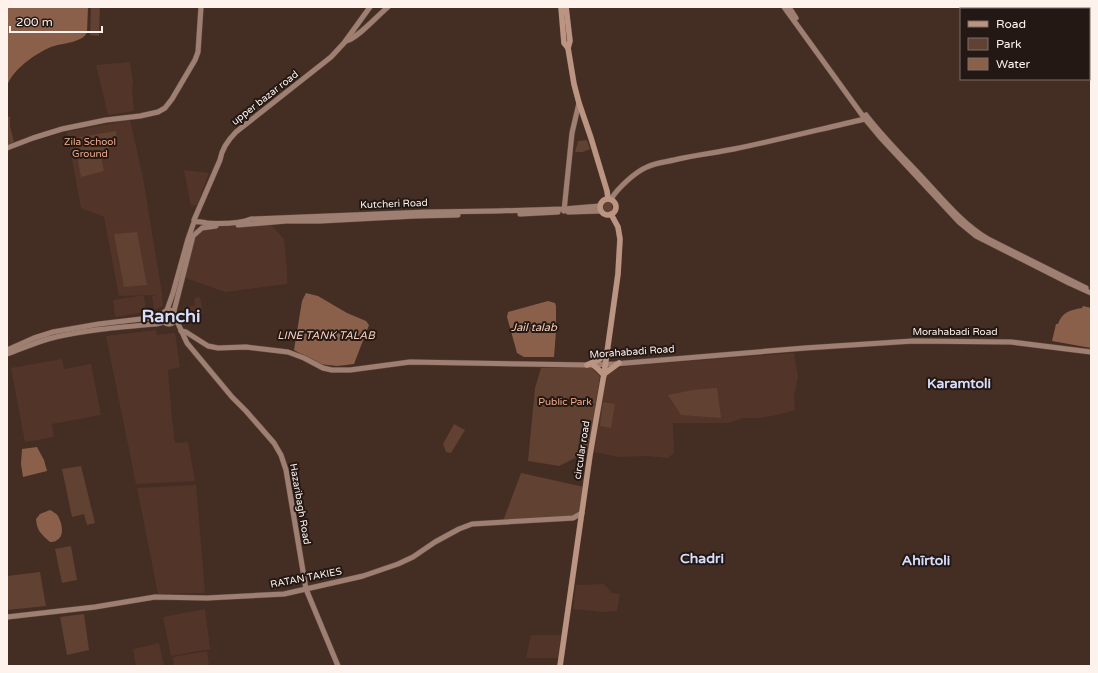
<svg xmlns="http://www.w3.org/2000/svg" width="1098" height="673" font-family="'Varela Round',sans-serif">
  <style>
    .built { fill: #523528 }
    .green { fill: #604132 }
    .water { fill: #8b604b }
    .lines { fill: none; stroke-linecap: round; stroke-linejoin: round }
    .secondary-casing { stroke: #5e493f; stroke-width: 6 }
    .primary-casing { stroke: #5e493f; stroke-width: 6 }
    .secondary { stroke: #9e7f71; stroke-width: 5 }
    .primary { stroke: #bc9482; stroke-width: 5.5 }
    .labels { text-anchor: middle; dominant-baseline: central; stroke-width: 4; stroke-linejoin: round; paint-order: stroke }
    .street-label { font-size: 10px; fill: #fef2ec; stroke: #231814 }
    .park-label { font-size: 10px; fill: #f2ab8b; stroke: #231814 }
    .water-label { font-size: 11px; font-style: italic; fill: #fcd0bc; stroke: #231814 }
    .district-label { font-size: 14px; font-weight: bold; fill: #d7defb; stroke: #231814 }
    .town-label { font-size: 18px; font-weight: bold; fill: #d7defb; stroke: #231814 }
  </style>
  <rect width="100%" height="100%" fill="#442d23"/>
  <g class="built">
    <path d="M130,62L133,82L132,89L134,111L108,115L96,65Z"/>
    <path d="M130,120L143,178L162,294L163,306L154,310L152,296L157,295L119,296L104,217L81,208L67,132Z"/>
    <path d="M184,170L209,173L197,205L191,206Z"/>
    <path d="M271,225L284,239L287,268V284L225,292L183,277L193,240L207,227Z"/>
    <path d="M139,296H144L146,312L115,317L113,300Z"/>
    <path d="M200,297L203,313L186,318L183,308L195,305L194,298Z"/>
    <path d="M156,330L157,335L175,333L180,367L168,370L172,418L175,443L188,442L195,481L136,484L106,336Z"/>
    <path d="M794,353L798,377L794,396L795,410L777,415L759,418H743L728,423H673L674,453L668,458L647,456L619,457L594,452L606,374L615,369L627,366Z"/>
    <path d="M62,359L64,369L91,364L101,415L52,424L54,437L25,442L11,368Z"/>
    <path d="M196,485L205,593L158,594L137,488Z"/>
    <path d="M604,584L612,593L620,594L617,611L603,612L573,609L576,585Z"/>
    <path d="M205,609L210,649L171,656L163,617Z"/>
    <path d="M531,635H561L558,658H526Z"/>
    <path d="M159,643L164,666H136L133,649Z"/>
    <path d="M207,651L209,666H174L173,657Z"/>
  </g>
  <g class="green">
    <path d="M91,7H100L99,36L90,35Z"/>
    <path d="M7,116L10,117V126L14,142L7,145Z"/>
    <path d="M116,131L117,143L109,148L108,154L101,157L104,171L81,177L74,138Z"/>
    <path d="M587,140L590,149L583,152H575L578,141Z"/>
    <path d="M610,200C613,205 613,209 611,213L608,214L603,209L602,206L605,202Z"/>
    <path d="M137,232L147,285L124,287L114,234Z"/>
    <path d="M591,367L600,376L589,451L559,466L528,461L535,388L541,368Z"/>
    <path d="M717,388L721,418L681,415L668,395L693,390Z"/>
    <path d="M603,402L615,404L611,428L600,426Z"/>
    <path d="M454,424L465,430L451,453L446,452L443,444Z"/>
    <path d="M81,466L95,523L87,525L84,514L72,517L62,469Z"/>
    <path d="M521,473L584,487L581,512L574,516L503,521Z"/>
    <path d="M71,546L77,580L62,583L55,549Z"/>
    <path d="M40,572L46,606L7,610V576Z"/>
    <path d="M84,614L89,650L67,655L60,617Z"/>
  </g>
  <g class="water">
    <path d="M7,7H88L87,32C83,43 61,43 51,47C36,53 12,70 7,86Z"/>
    <path d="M306,293L318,296L347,313L366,321L369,325L354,364L337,366L319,364L294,350L302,301Z"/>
    <path d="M548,301L555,303L556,306V331L554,357H524L517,353L507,317L508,312Z"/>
    <path d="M1083,306L1091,308V348L1052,341L1056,324H1058C1062,312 1070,310 1082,308Z"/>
    <path d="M37,447L44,460L47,471L23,477L21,464L22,449Z"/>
    <path d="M50,510C53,512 56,513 58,516C62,523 65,536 57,540C55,542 52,542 50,542C41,534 37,531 36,519L40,514Z"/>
  </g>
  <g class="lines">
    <defs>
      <g id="secondary">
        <path d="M784,7L865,119L880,137L959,222L976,236L982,239L1069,283L1091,293"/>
        <path d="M789,7L796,18"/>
        <path d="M346,41C357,39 378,15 388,7"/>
        <path d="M866,115C882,136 901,155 919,174C941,197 961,223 988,239L1086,288"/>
        <path d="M7,148L33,138L62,129L106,120L140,116L158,112L165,108L172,99L195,60L198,52L201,7"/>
        <path d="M611,199C618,188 635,172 647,167C655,163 665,162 674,160C694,155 714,153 734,149C778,140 821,129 865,119L867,118"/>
        <path d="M564,211L572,133L579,103"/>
        <path d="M568,212L601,211"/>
        <path d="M520,214L558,212"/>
        <path d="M195,221L194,220L220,160C222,148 228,140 236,132L331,57L344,43L370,7"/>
        <path d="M238,225L286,221H320L415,216L458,215"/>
        <path d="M167,310L173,293L188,239L194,222C198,221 202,222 207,223C221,224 238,224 251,219L428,212L497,211L564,209L600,206"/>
        <circle cx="169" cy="317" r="7"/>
        <path d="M174,311L193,236L202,228L216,226"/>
        <path d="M176,319L187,343L232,397L246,411L274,443L281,455L286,470L306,589L338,666"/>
        <path d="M181,331L186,332L208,346L218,348L246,347L288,352L304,358L323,368L332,370H350L410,362L587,365L614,364L805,348L913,341L1011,342L1091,352"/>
        <path d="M7,350L34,338L53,332L99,324L150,318L163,315"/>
        <path d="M7,354C21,349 34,343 48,339C83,330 120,327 156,324L164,322"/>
        <path d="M7,617L95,607L155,597L207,598L284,594L363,576L398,564L413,557L435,542L459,529L472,524L573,518L582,513"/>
      </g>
      <g id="primary">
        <path d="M561,7L564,43L568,48"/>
        <path d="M566,7L570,41L568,48L574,84L579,103L591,138L607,191L608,198"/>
        <circle cx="608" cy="207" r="8"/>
        <path d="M592,364L597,368L604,375"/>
        <path d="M587,365L600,359L607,352"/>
        <path d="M604,374L619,363"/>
        <path d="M560,666L590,455L604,374L618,274L620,239L618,227L611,214"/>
      </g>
    </defs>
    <use href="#secondary" class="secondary-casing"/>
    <use href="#primary" class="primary-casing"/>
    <use href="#secondary" class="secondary"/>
    <use href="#primary" class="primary"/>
  </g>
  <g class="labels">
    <g class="street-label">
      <text transform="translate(265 98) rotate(-38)">upper bazar road</text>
      <text transform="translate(394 204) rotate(-2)">Kutcheri Road</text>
      <text x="955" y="332">Morahabadi Road</text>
      <text transform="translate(632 352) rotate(-4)">Morahabadi Road</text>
      <text transform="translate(582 450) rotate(-81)">circular road</text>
      <text transform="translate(300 504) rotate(80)">Hazaribagh Road</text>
      <text transform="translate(306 578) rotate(-11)">RATAN TAKIES</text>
    </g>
    <g class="park-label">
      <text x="90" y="142">Zila School<tspan x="90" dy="12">Ground</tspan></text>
      <text x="565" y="402">Public Park</text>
    </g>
    <g class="water-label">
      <text x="534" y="327">Jail talab</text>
      <text x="326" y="335">LINE TANK TALAB</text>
    </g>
    <g class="district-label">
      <text x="959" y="383">Karamtoli</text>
      <text x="702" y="558">Chadri</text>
      <text x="926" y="560">Ahīrtoli</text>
    </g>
    <g class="town-label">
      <text x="171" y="316">Ranchi</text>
    </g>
  </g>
  <rect width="1098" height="673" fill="none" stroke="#fef2ec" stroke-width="16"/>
  <rect x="960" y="8" width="130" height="72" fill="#231814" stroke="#7b6f6a"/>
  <rect x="968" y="21" width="20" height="6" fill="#bc9482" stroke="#7b6f6a"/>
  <text x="996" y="28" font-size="12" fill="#fef2ec">Road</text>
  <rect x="968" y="38" width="20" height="12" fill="#604132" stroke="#7b6f6a"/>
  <text x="996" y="48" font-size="12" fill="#fef2ec">Park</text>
  <rect x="968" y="58" width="20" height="12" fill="#8b604b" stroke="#7b6f6a"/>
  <text x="996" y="68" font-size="12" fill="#fef2ec">Water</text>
  <path d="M10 26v6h92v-6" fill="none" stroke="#fef2ec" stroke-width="2"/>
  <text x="16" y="26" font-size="12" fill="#fef2ec" stroke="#231814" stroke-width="3" paint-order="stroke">200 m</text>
</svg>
